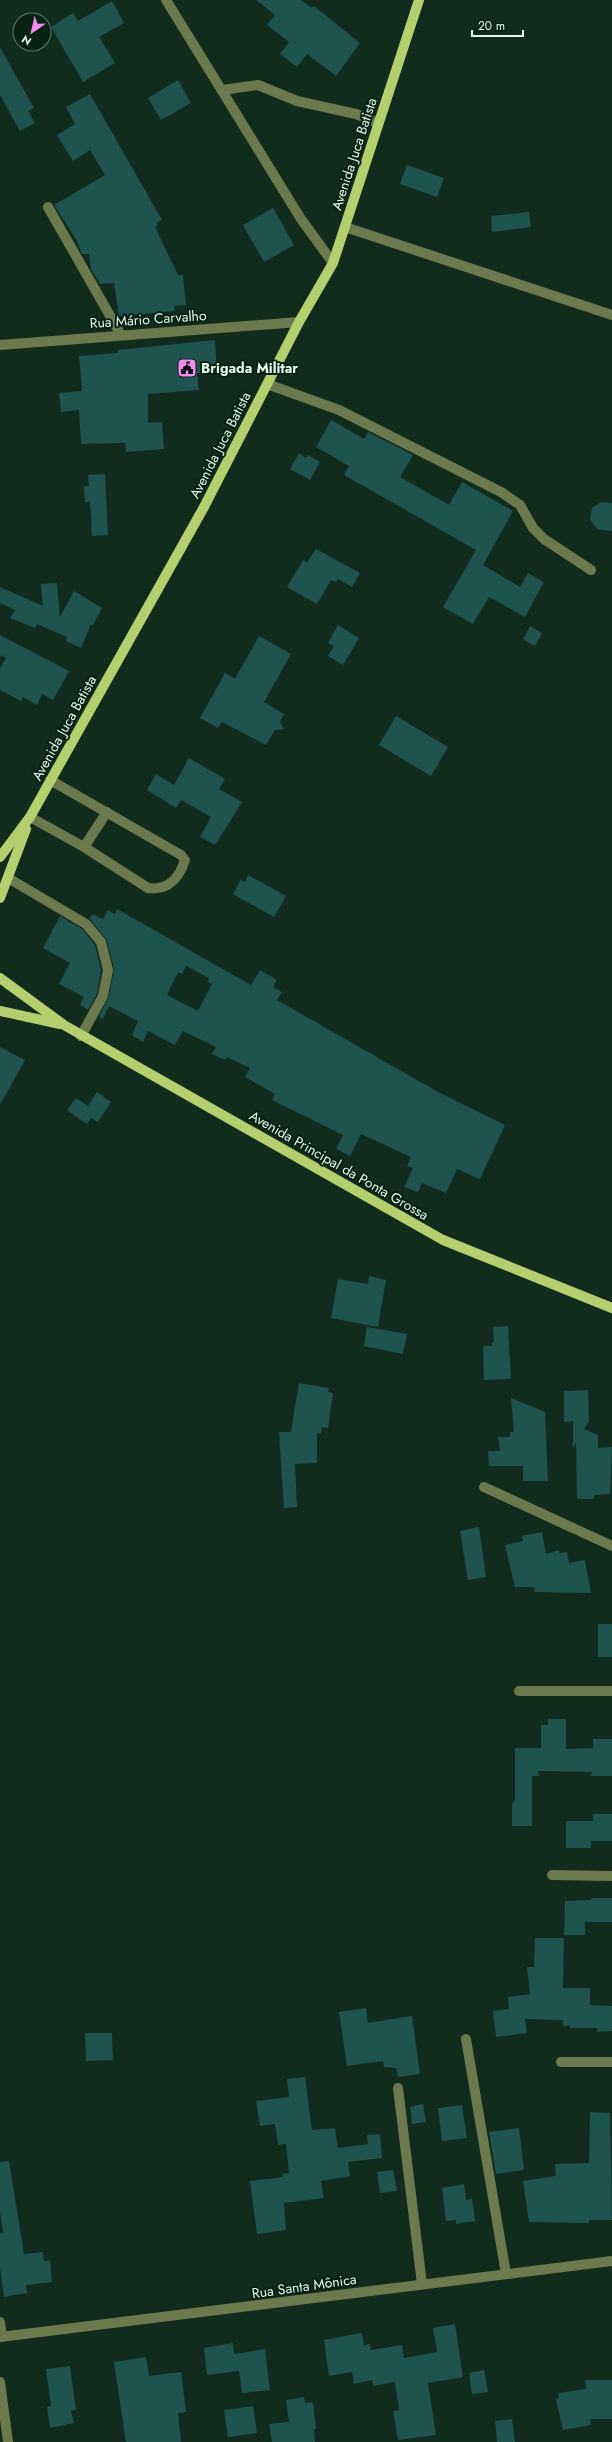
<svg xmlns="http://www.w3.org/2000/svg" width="612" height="2442" font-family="Jost,sans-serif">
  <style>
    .building { fill: #1f5350; fill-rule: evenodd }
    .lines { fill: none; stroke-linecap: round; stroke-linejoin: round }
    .minor { stroke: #6c794c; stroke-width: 10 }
    .major { stroke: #b3cf6e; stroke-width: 10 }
    .labels { text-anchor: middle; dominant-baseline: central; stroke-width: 4; stroke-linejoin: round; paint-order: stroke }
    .street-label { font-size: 14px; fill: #e7f7ec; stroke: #072213 }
    .poi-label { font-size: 14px; font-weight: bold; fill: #e7f7ec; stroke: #072213; text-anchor: start }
  </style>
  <rect width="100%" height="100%" fill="#112b1c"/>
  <g class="building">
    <path d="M256,0H301L312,8L314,6L360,43L336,76L307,54L297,67L280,54L289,42L267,25L275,15Z"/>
    <path d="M112,1L124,23L99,37L115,63L83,82L51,27L73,13L78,21Z"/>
    <path d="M0,47L34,108L28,111L35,123L20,131L0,95Z"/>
    <path d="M178,80L191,103L161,120L148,98Z"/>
    <path d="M90,94L162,220L156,223L158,225L155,227L178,275H183L186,305L174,306L175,311L119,316L114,283L100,284L91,269L89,254H82L77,241L54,205L105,175L90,150L73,161L57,135L75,124L66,107Z"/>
    <path d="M407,165L444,178L437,197L400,184Z"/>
    <path d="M273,208L294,245L264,262L243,225Z"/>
    <path d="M529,212L531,227L492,232L491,216Z"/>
    <path d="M215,340L217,372L197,373L199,390L148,394V423L162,422L164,449L126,452L125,443L81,444L79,410L61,412L59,393L82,391L79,356L118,353V350Z"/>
    <path d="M331,420L364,439L368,432L413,455L400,477L449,505L462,482L513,511L483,565L520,587L528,573L544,582L525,617L489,597L473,624L443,607L476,550L344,475L349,466L316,447Z"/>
    <path d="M299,453L306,458L308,455L320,462L310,480L290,469Z"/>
    <path d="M105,474L108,535L92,536L90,502H85L84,486H89L88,475Z"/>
    <path d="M601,502L612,503V531L597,529L590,519L592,508Z"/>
    <path d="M316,549L360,573L352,587L338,579L336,582L331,580L317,604L287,587L303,560L307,562Z"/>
    <path d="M57,583L60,617L74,591L102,608L93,625L91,624L81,648L66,641L67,637L37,624L35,628L10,618L15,610L0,603V587L43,606L41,584Z"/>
    <path d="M338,625L359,638L343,665L328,656L334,646L328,643Z"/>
    <path d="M530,626L542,633L535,646L523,639Z"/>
    <path d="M0,635L69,671L53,700L42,694L37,705L23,697L21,701L0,690V668L6,658L0,655Z"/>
    <path d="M259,636L291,654L264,702L284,714L280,722L284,729L275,730L266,745L222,722L218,728L200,718L225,673L235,679Z"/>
    <path d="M396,716L448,747L431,776L379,745Z"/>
    <path d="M189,758L225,779L219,789L242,802L215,845L200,837L211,817L181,800L176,808L147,790L156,774L174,785Z"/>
    <path d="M248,875L286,896L274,917L233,894L241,879L245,882Z"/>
    <path d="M117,909L251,985L260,970L277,980L273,987L282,992L277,1000L438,1092L505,1125L480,1179L457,1169L446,1193L422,1183L418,1192L404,1187L413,1168L407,1166L411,1157L361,1134L350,1156L336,1149L343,1135L272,1100L275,1094L245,1077L250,1068L227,1057L225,1060L212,1054L216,1047L183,1031L175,1045L148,1031L143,1042L132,1035L138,1021L109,1006L103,1019L99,1016L109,997L114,969L107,940L90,919L92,914L103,919L108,910L115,914ZM186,966L209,978L208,982L212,984L198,1011L167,995L178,972L182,974Z"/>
    <path d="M60,916L82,929L95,945L101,970L97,994L88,1010L80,1005L84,997L59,984L70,963L43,948Z"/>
    <path d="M0,1047L25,1060L0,1105Z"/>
    <path d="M97,1092L111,1102L98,1122L91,1118L87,1124L67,1110L76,1098L88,1106Z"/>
    <path d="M369,1276L386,1280L378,1327L331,1318L338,1279L368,1284Z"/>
    <path d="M508,1326L511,1379L484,1380L483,1346H492V1342H494L493,1327Z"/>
    <path d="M367,1327L407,1334L403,1354L364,1346Z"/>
    <path d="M299,1383L329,1388L328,1392L333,1393L328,1428L322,1427L321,1433H317V1463L295,1464L297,1507L284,1508L279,1432H291Z"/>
    <path d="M588,1390L589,1421L584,1429L598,1435V1448L612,1447L610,1494L594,1495V1499H577L576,1442L573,1448V1421L564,1422V1391Z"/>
    <path d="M511,1398L545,1412L548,1481H523V1466H489L488,1451H500L498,1437H510V1432H514Z"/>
    <path d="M479,1527L486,1577L468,1580L460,1531Z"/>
    <path d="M542,1532L546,1554L559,1550V1553L567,1552L569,1563L585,1560L591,1593L535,1592L534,1587H515L505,1545L523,1541L522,1536Z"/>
    <rect x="598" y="1624" width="14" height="33"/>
    <path d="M548,1719H566V1749L593,1748V1739H612V1776H591L592,1772L538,1771L539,1776H532V1826H512V1804L515,1799V1748H541V1725H548Z"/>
    <path d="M593,1814H612V1841H591V1848H566V1821H593Z"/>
    <path d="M591,1898H612V1922H585V1935H564L565,1901L591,1900Z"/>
    <path d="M535,1938H564L563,1988H590V2005L612,2006V2031L597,2032V2028H570V2026H563V2020L525,2019L527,2033L496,2037L493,2011L509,2009L508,1997L530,1994L527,1967H534Z"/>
    <path d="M366,2008L368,2023L412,2016L420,2074L398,2077L396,2068L384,2067L383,2061L347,2066L339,2012Z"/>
    <path d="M85,2033H112L113,2060L86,2061Z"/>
    <path d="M305,2077L312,2130L335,2128L338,2148L368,2144L367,2135L380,2134L382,2158L348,2162L350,2176L321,2181L324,2198L284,2203L286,2230L257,2234L250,2181L283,2177V2174L289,2173L286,2144L278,2145L275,2124L260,2126L256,2101L289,2097L287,2079Z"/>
    <path d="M423,2104L426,2122L412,2124L410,2107Z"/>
    <path d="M462,2105L467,2138L442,2141L438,2108Z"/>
    <path d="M590,2112L610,2113L612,2220H589V2223L529,2222L523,2181L556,2176L555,2164L589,2163Z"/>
    <path d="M519,2128L524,2170L496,2174L489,2132Z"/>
    <path d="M9,2161L24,2254L43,2252L44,2261L50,2260L52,2282L26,2285L27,2293L4,2297L0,2267V2233H3L0,2211V2162Z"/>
    <path d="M393,2170L397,2191L380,2193L377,2172Z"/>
    <path d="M464,2184L466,2200L472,2199L475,2221L456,2224V2220L446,2221L442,2188Z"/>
    <path d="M455,2324L463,2377L428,2383L436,2435L398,2440L393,2411L399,2410L395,2382L373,2386L372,2380L354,2384L352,2372L329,2376L324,2340L362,2333L364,2345L370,2344L371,2350L402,2345L404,2358L437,2352L433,2328Z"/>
    <path d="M233,2343L234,2354L265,2349L270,2390L242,2393L239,2371L207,2375L204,2348Z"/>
    <path d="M146,2357L149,2376L181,2372L186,2412L178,2413L181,2442H126L114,2362Z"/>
    <path d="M70,2366L76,2410L71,2411L74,2423L50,2428L47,2407L51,2406L46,2369Z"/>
    <path d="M484,2370L488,2392L472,2394L469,2373Z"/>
    <path d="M585,2380H612V2419H590L591,2425L563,2430L556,2399L559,2398L558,2393L586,2389Z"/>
    <path d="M304,2397L305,2403L313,2402L316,2429H314L315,2442H272L269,2424L289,2422L286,2400Z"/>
    <path d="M253,2406L257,2433L228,2437L224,2410Z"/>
    <path d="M512,2419L515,2442H497L495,2421Z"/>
  </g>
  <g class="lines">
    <g class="minor">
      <path d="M166,0L301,219L333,263"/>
      <path d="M222,90L258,85L297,101L356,114L378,123"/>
      <path d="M48,207L121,335"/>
      <path d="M345,227L612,315"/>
      <path d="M0,345L299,322"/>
      <path d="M267,384L339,410L501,492L520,505L533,528L544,539L591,570"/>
      <path d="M30,817L84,847L148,888C169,891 179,878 185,860L181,855L50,780"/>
      <path d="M84,847L107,812"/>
      <path d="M8,878L86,924L101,942L108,970L103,996L81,1036"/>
      <path d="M484,1487L612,1546"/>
      <path d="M519,1691H612"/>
      <path d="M552,1875L612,1876"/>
      <path d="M466,2039L506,2274"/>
      <path d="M561,2062H612"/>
      <path d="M398,2088L422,2284"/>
      <path d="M0,2322L2,2337"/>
      <path d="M0,2337C204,2312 408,2286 612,2261"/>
      <path d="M0,2382L8,2442"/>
    </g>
    <g class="major">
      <path d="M0,857L30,817L204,507L299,322L333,263L419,0"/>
      <path d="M0,898L26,829"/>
      <path d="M0,978L64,1025L443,1240L612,1308"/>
      <path d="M0,1011L60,1024"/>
    </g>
  </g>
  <defs>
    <symbol id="civic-square" viewBox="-11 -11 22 22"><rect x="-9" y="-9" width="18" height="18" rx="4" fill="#f38af1" stroke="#072213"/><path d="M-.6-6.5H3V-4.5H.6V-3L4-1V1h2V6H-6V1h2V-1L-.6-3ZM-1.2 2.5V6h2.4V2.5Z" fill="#111"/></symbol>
  </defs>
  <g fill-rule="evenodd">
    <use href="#civic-square" x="176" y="357" width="22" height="22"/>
  </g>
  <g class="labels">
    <g class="street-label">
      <text transform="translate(354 154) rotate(-72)">Avenida Juca Batista</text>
      <text transform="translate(148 319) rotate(-4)">Rua Mário Carvalho</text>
      <text transform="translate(220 445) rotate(-63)">Avenida Juca Batista</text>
      <text transform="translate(64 728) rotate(-61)">Avenida Juca Batista</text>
      <text transform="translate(339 1165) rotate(30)">Avenida Principal da Ponta Grossa</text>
      <text transform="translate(304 2286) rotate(-8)">Rua Santa Mônica</text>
    </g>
    <g class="poi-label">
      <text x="201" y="368">Brigada Militar</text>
    </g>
  </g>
  <g transform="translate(32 32) rotate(214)"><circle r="19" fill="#072213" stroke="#61776a"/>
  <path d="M0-3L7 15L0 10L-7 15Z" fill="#f38af1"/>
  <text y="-6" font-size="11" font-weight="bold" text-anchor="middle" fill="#e7f7ec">N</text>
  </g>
  <path d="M472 30v6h51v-6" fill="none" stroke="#e7f7ec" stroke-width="2"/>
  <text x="478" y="30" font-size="12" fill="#e7f7ec" stroke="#072213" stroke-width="3" paint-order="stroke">20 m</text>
</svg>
